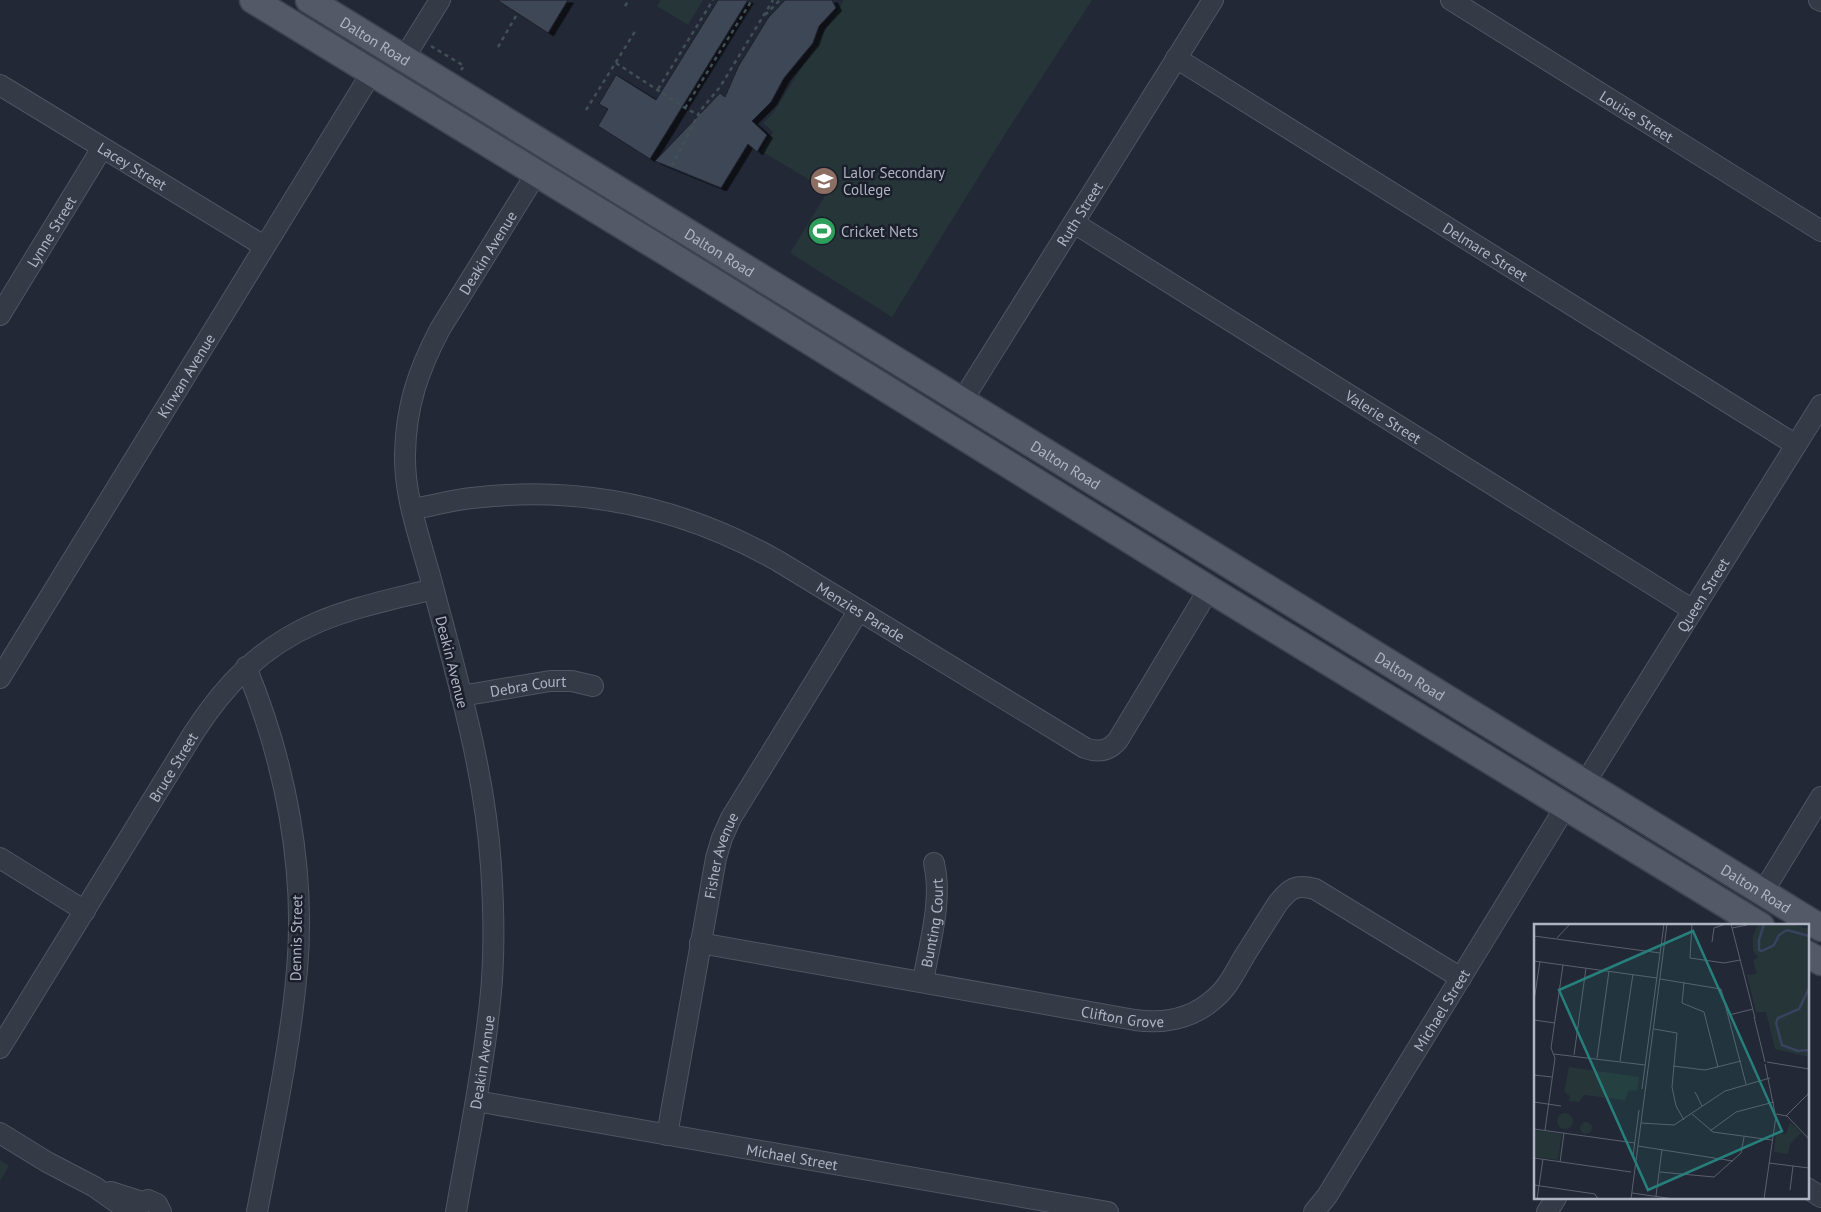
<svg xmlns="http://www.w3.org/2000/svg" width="1821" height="1212" font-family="'PT Sans',sans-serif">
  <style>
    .green { fill: #253538 }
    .building { fill: #3e4656; stroke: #1d212d; filter: url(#shadow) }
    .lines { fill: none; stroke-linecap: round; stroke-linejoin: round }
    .minor-casing { stroke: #505561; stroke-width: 22 }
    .major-casing { stroke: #3f4350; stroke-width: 29 }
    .path { stroke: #415055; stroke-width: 2.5; stroke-dasharray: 4 4; stroke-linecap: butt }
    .minor { stroke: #353a47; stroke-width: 20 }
    .major { stroke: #535967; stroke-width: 26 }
    .labels { text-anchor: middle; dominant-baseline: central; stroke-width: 5; stroke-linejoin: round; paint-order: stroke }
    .street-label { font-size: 15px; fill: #b0b5c3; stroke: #1b1f2b }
    .poi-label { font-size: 15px; fill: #b0b5c3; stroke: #1b1f2b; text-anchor: start }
    .inset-river { fill: none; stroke: #38435f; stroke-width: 2.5 }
    .inset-road { fill: none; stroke: #5b606e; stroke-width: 1 }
    .view { fill: #277f7b; fill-opacity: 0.15; stroke: #277f7b; stroke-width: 2.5 }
    .inset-edge { fill: none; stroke: #b0b5c3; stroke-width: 2.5 }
  </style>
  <defs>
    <filter id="shadow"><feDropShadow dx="5.5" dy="3" stdDeviation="0" flood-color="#0009"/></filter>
  </defs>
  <rect width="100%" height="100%" fill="#222836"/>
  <g class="green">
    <path d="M661,0H703L688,25L657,6Z"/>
    <path d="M844,0H1092L1007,131L892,317L790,253L828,191L761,151L773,132L763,123L773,113Z"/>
    <path d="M0,1160L9,1166L0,1181Z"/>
  </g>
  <g class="building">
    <path d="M497,0H568L548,33Z"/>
    <path d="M718,0H748L650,159L598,126L608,109L599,104L616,75L656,100Z"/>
    <path d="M785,0H832L836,8L819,26L813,43L784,78L771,102L752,121L767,135L757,152L748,144L721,188L655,161L720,93L725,97L738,67L768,18Z"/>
  </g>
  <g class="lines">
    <defs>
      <g id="minor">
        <path id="s1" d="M1451,0L1821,231"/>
        <path d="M1819,0L1821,1"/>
        <path d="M404,58L440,0"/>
        <path id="s2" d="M1176,58L1796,445"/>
        <path id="s3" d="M0,85L264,246"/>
        <path id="s4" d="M1074,223L1693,610"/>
        <path id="s5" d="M0,315L102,148"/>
        <path id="s6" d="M962,401L1213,0"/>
        <path id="s7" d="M413,509C432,506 452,500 472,498C581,485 683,507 778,561L1085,748C1099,753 1109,751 1118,740L1209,589"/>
        <path d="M246,667C285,761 306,868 297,970C290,1051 272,1132 257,1212"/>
        <path id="s8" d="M0,678L372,72"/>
        <path id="s9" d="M461,696L550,681H572L593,686"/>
        <path id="s10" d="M1585,783L1821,405"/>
        <path d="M0,858L85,911"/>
        <path d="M1763,892L1821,797"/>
        <path id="s11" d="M700,943L1135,1020C1163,1024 1192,1019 1214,999C1228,988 1236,970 1245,955C1256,938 1267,920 1278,903C1290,888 1296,884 1315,889L1461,978"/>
        <path id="s12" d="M923,982C929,944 943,901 934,863"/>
        <path id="s13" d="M0,1048L193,734C225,684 261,647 316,623C353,607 394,599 433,589"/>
        <path id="s14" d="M476,1101L1108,1212"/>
        <path d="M0,1133L47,1162L95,1187L130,1212"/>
        <path id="s15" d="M667,1135L716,858L722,838L731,818L859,610"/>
        <path d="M1807,1188L1821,1197"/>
        <path d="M111,1192L142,1202"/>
        <path d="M135,1212L139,1205L148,1200L157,1204L161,1212"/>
        <path id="s16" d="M456,1212C468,1142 483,1072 490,1002C495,957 494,911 491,866C485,771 457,678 433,587C422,544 404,499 405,454C406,406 418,371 440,329L536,174"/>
        <path id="s17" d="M1314,1212L1327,1196L1566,806"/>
        <path d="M1547,1212L1556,1198"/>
      </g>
      <g id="major">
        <path d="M253,0L664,251L1209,589L1761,926"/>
        <path id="s18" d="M309,0L1821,928"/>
        <path d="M1807,954L1821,962"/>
      </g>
    </defs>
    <use href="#minor" class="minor-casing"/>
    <use href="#major" class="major-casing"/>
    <g class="path">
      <path d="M625,6L629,0"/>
      <path d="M765,15L780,0"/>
      <path d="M431,46L464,66L461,70"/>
      <path d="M498,47L516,16"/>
      <path d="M616,63L685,108L699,115"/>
      <path d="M658,89L713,0"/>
      <path d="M685,108L752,0"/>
      <path d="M586,110L636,30"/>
      <path d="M672,166L700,111L720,87L773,0"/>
    </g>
    <use href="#minor" class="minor"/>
    <use href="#major" class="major"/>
  </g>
  <defs>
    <symbol id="school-disc" viewBox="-11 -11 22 22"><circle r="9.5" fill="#8d6e63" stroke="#1b1f2b"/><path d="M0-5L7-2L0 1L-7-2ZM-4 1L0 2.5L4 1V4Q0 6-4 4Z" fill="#fff"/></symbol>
    <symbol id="stadium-disc" viewBox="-11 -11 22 22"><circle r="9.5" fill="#2e9e5b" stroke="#1b1f2b"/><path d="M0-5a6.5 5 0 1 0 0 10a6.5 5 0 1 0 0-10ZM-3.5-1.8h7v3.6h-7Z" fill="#fff"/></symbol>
  </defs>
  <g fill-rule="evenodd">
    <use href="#school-disc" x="808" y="165" width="32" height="32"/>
    <use href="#stadium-disc" x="806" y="215" width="32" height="32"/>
  </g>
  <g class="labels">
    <g class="street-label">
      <text stroke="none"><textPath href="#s18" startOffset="78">Dalton Road</textPath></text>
      <text stroke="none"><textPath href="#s1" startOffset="219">Louise Street</textPath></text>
      <text stroke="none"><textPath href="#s3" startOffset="155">Lacey Street</textPath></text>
      <text stroke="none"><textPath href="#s6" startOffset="221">Ruth Street</textPath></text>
      <text stroke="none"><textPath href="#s5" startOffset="98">Lynne Street</textPath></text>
      <text stroke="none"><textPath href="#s18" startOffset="482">Dalton Road</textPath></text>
      <text stroke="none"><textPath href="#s2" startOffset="365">Delmare Street</textPath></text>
      <text stroke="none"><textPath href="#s16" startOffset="992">Deakin Avenue</textPath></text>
      <text stroke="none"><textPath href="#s8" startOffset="355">Kirwan Avenue</textPath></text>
      <text stroke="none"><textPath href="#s4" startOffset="365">Valerie Street</textPath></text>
      <text stroke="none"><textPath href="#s18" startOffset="888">Dalton Road</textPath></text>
      <text stroke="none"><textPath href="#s10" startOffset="222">Queen Street</textPath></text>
      <text stroke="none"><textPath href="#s7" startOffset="475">Menzies Parade</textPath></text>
      <text transform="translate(452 662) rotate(76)">Deakin Avenue</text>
      <text stroke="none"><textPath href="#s18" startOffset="1292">Dalton Road</textPath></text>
      <text stroke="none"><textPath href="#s9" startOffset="68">Debra Court</textPath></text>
      <text stroke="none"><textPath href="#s13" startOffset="330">Bruce Street</textPath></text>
      <text stroke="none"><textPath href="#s15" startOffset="285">Fisher Avenue</textPath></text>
      <text stroke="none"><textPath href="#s18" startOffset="1698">Dalton Road</textPath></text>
      <text stroke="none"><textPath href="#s12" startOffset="60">Bunting Court</textPath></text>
      <text transform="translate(296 938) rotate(-89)">Dennis Street</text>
      <text stroke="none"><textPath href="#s17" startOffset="239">Michael Street</textPath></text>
      <text stroke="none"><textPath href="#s11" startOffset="429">Clifton Grove</textPath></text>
      <text stroke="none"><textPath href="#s16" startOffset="152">Deakin Avenue</textPath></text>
      <text stroke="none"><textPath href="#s14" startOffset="321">Michael Street</textPath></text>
    </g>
    <g class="poi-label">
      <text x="843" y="172">Lalor Secondary<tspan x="843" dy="17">College</tspan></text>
      <text x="841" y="231">Cricket Nets</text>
    </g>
  </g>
  <g transform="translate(1534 924)">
    <rect width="275" height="275" fill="#222836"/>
    <path d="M224,0H258L275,5V133L241,125L232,88H222L213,51L223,50L219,37L224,33L219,27V12ZM35,143L105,153L103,167L95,166L91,176L50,171L45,178L35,177L36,172L30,168ZM23 197a8 8 0 1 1 16 0a8 8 0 1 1-16 0ZM46 204a6 6 0 1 1 12 0a6 6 0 1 1-12 0ZM256,198L267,209L256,220L254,230L240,228L242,208L252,210ZM0,206L28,210L24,236L0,233Z" fill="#253538"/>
    <path class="inset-river" d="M230,0L225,16V26L228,27L240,21L245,11L253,6L275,12M275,64L265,85L244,94L242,99L248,121L264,127L275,126"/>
    <path class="inset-road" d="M158,0L156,34L190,39L206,36M197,0L221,94M198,4L213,1M0,12L126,29M23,14L36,0M178,18L180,4L192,0M0,37L123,54M126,55L187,65L212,160M150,58L148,79L170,88L184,143M0,77L6,37M195,91L219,85M220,93L231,138M0,96L21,99M120,105L143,109L138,163L142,182L150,196M20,130L111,141M40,131L52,44M63,134L75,47M86,137L99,50M233,138L275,145M231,140L241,189M139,142L171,146L207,137M0,151L18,153M108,165L130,0M161,168L168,182M0,178L27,182M158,190L179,208L238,216M242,190L253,192L275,215M252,192L275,169M107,199L140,201L191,167L236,154M0,205L101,219M11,206L21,134L17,124L29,41M176,207L202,188L240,178M104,222L199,237M99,232L105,186M0,234L97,248M26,238L30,209M235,239L275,244M126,248L180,253L207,229L210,213M0,261L61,270L64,275M256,266L259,242M98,269L140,275M122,272L128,225M3,275L9,235M97,275L133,0M230,275L242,192"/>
    <path class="view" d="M159,7L248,207L114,266L25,66Z"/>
    <rect width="275" height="275" class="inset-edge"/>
  </g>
</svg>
